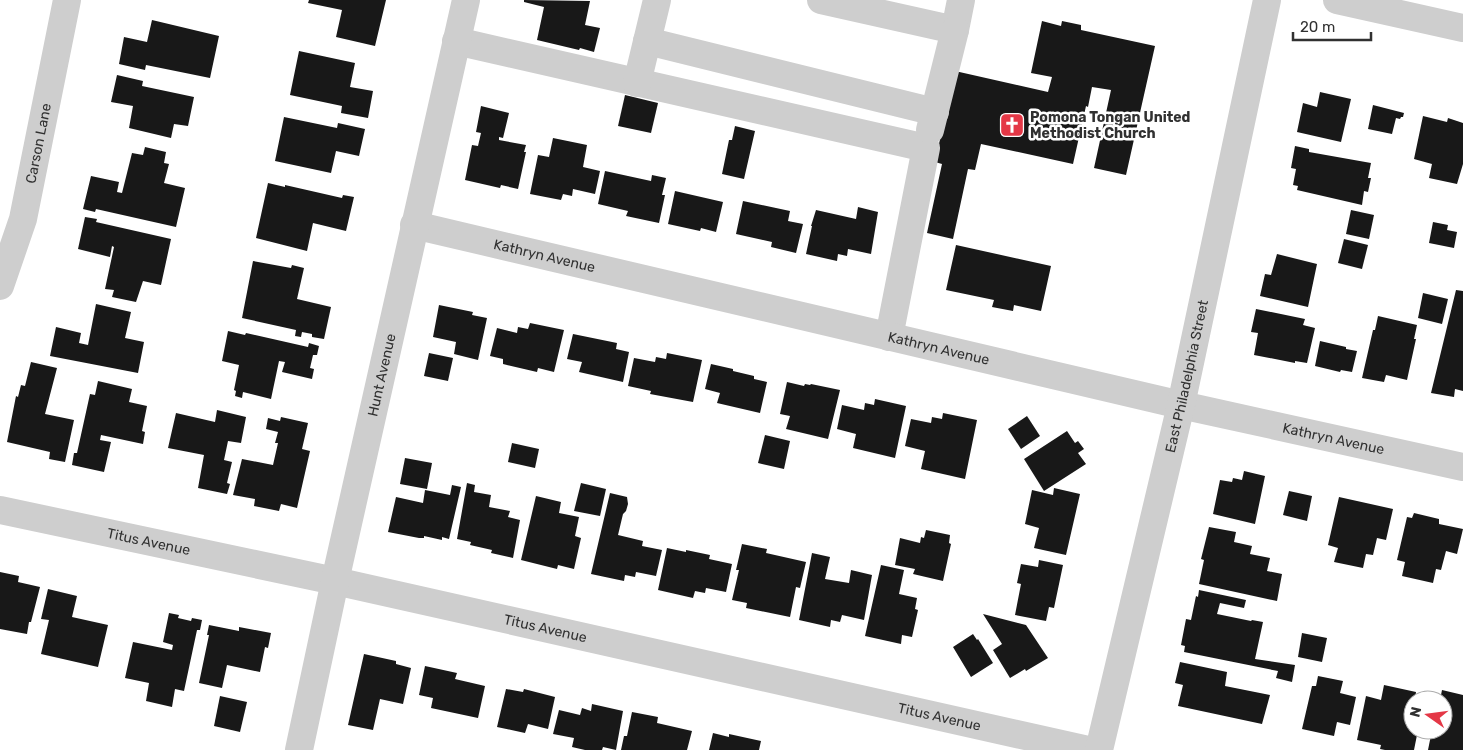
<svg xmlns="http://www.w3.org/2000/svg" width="1463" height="750" font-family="Rubik,sans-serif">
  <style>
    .building { fill: #181818 }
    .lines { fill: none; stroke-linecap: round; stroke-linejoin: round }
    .minor { stroke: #cecece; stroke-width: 28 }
    .labels { text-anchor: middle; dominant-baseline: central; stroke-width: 5; stroke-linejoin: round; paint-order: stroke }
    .poi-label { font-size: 14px; font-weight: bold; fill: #313131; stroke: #fff; text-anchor: start }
    .street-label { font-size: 14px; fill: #313131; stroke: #fff }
  </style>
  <rect width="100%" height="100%" fill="#fff"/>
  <g class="building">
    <path d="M309,0H386L375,46L336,37L342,10L308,3Z"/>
    <path d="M524,0L590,1L585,25L600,28L594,52L580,48L579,50L537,40L544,7L524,2Z"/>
    <path d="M152,20L219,36L210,78L146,65L145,70L119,64L124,37L147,42Z"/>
    <path d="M1042,21L1061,26L1062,21L1081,25V30L1155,46L1126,175L1094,168L1111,90L1092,87L1088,107L1086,106L1073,164L981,144L975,170L968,169L953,239L927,233L942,164L935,162L955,71L1048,92L1052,77L1031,73Z"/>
    <path d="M299,51L355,63L350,87L373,91L368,118L341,113L342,106L290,95Z"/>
    <path d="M117,75L143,81L142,86L194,97L188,126L174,124L171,138L129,128L133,106L111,102Z"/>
    <path d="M1320,92L1351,99L1341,142L1297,132L1303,103L1317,107Z"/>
    <path d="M625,95L658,103L651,133L618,126Z"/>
    <path d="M1373,105L1404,113L1403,117H1401L1400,119L1396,118L1392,134L1368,129Z"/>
    <path d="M481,106L509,113L503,138L499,137V140L526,145L524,152H526L518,189L501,185L500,188L465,180L472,145L478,146L481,133L476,132Z"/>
    <path d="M1423,116L1447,122L1448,118L1463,123V164L1457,184L1429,178L1432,164L1414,159Z"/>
    <path d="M284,117L337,128L338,123L365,129L359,156L336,151L331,173L275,161Z"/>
    <path d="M735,126L755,131L744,179L722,174L729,140H732Z"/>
    <path d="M553,138L587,145L583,167L600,171L595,194L573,189L572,196L563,194L561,200L530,194L538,155L549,157Z"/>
    <path d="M1295,146L1309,149V152L1371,163L1368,178H1371L1368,192L1364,191L1362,205L1297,190L1298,186L1293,185L1296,169L1291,168Z"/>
    <path d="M145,147L166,152L164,163L169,164L164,183L185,188L176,227L96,209L95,212L83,209L91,176L119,182L117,192L122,193L132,153L143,155Z"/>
    <path d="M605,171L651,181L652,175L666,178L662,195H665L659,223L626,216L628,211L598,204Z"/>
    <path d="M268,183L285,187V185L342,198L343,195L354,197L346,231L313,223L307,251L256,238Z"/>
    <path d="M675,191L723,202L716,232L701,228L700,231L668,224Z"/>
    <path d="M743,201L790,211L788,221L803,224L796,253L771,247L772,242L736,234Z"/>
    <path d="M858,207L878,212L871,254L848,249L847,256L838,254L837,261L806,254L812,226H811L816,210L856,219Z"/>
    <path d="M1351,210L1374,215L1369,239L1346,234Z"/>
    <path d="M85,217L97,219L96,222L171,239L161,285L143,281L136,302L112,297L114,290L105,289L114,247L112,246L110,257L78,249Z"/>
    <path d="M1433,222L1448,225L1447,230L1457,232L1454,248L1429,243Z"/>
    <path d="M1344,239L1368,245L1362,269L1338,263Z"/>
    <path d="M956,245L1051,266L1041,311L1014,305L1013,311L992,307L994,300L946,290Z"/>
    <path d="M1277,254L1317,264L1308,307L1260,296L1265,274L1271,275Z"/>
    <path d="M253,261L291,268L292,265L304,268L297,299L331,307L324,339L312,337V334L302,332L301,337L295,336L296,330L242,318Z"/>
    <path d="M1456,290L1463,291V391L1455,389L1454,397L1431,393Z"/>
    <path d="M1423,293L1448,299L1442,324L1418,318Z"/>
    <path d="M96,304L131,312L125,338L144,342L138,373L50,356L56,327L81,333L79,343L88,345Z"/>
    <path d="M439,305L473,312L472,315L487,318L478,360L454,354L456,342L433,337Z"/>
    <path d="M1256,309L1305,319L1303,325L1315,328L1307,363L1295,361V363L1254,355L1258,333L1251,332Z"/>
    <path d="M1378,316L1417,325L1414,339H1416L1407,380L1386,375L1384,382L1362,378L1373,330H1375Z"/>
    <path d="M530,323L564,330L554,372L538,368L537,372L503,364V359L490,356L497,328L517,333L518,327L528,329Z"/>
    <path d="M228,331L245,335L246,333L308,347L309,343L319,346L317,355H313L310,368L314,369L312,379L282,372L285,362L279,361L271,399L243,392L242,398L235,396L236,391L234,390L239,365L222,361Z"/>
    <path d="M573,334L617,343L616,349L629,352L623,382L579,372L582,362L567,359Z"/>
    <path d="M1320,341L1346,347V349L1357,351L1352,372L1341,370L1340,372L1315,366Z"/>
    <path d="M429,353L453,358L448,381L424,376Z"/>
    <path d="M667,353L702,360L693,402L650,394L651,391L628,386L634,358L655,362L656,357L666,359Z"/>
    <path d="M31,362L57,368L45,414L74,420L65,462L49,459L50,452L7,442L16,396L18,397L21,385L25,386Z"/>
    <path d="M711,364L733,369V371L754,376V379L767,382L760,413L717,403L720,393L705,389Z"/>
    <path d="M98,381L132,389L129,402L147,406L142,431L145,432L143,444L101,435L100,440L111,442L104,472L72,465L74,453H77L90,394L95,395Z"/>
    <path d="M787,382L804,386L805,384L810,385L811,384L840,390L828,439L786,429L790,416L780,414Z"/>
    <path d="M875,399L906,406L895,458L853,448L856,434L837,429L842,405L864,410L865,403L874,405Z"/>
    <path d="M217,410L246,417L241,443L228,441L224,460L232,462L227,483L230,484L227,494L198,488L204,455L168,448L176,413L215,422Z"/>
    <path d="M943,413L977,420L965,479L921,469L925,451L905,446L911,419L931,423L932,417L942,419Z"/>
    <path d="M1027,416L1040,436L1021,449L1008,429Z"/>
    <path d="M281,417L308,423L302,449L310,451L297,508L281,504L279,511L254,506L255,499L233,495L242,459L273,465L278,443H275L278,432L266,429L268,418L280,421Z"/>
    <path d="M1067,431L1075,443L1078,441L1084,449L1078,453L1086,464L1044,491L1024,459Z"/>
    <path d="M765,435L790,441L784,469L758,463Z"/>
    <path d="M512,443L539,449L535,468L508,462Z"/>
    <path d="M405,458L432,463L427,489L400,484Z"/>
    <path d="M1244,471L1265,476L1255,524L1213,514L1220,480L1232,482L1233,478L1242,480Z"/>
    <path d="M467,483L475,485L474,492L491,495L489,507L510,511L508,517L520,520L513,558L491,553L492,550L470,545L471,542L457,539Z"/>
    <path d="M581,483L606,489L600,516L574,511Z"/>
    <path d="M452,485L461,487L449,539L442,537V540L424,536V538H419L388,532L396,497L423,503L425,490L450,495Z"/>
    <path d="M1054,488L1080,494L1066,555L1034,548L1039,528L1025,524L1032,490L1053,495Z"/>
    <path d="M1289,491L1312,496L1307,521L1283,515Z"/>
    <path d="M610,493L627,497L628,504L626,511L623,514L618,535L643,541L642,546L662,550L656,576L636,572L635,577L625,575L624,581L591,574Z"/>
    <path d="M536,496L561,502L559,513L579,517L575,536L581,538L574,569L558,565L557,569L521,560Z"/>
    <path d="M1339,497L1393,509L1386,540L1377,538L1373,555L1366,554L1363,568L1334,562L1338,548L1328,545Z"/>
    <path d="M1414,513L1439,519V524L1463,529L1457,554L1446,551L1441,570L1436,569L1433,583L1402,576L1405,562L1397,560L1407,517L1412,518Z"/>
    <path d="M1209,527L1236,532L1234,542L1252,546L1250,554L1270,558L1267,571L1282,574L1277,601L1199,584L1204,560L1201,559Z"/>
    <path d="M926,530L950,535L949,543L951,544L943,581L913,574L915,569L895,565L900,538L920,543L921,537L924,538Z"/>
    <path d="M742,544L767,549L766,553L806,562L800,588L796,587L790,617L746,608L747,603L732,600L739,570H736Z"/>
    <path d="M667,548L686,552V550L710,555L709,559L732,564L726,592L706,588L705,593L695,591L693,598L658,590Z"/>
    <path d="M812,553L830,557L825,579L849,583L851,570L872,575L864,620L842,615L840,622L831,620L830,627L799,620Z"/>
    <path d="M1039,560L1063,565L1054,608L1049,607L1046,621L1015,615L1021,584L1017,583L1021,564L1038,567Z"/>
    <path d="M881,565L904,570L899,594L917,598L915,609L918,610L912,637L902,635L901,644L865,636Z"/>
    <path d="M0,572L19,576L18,582L40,587L31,622H29L27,634L0,629Z"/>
    <path d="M48,589L77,596L72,617L108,625L98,667L41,654L49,620L41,619Z"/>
    <path d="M1199,590L1246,600L1244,608L1220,603L1217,614L1251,621L1252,620L1263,622L1255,659L1295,665L1292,682L1276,678L1278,671L1184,652L1185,646L1181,645L1186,619L1191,620L1196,596L1198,597Z"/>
    <path d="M169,613L179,615L178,618L191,621L192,618L202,620L200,630H197L184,691L175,689L172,707L146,701L149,683L125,678L133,642L172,650L173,645L163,642Z"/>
    <path d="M983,614L1026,625L1048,658L1026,671L1025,669L1010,678L993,650L1002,644Z"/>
    <path d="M209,625L239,631V627L271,633L268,648L265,647L260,672L227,665L222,688L199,683L209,635H207Z"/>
    <path d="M1302,633L1327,638L1322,662L1298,657Z"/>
    <path d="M973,634L977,640L978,639L993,663L971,677L953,647Z"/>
    <path d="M364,654L396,661V664L411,668L403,704L380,699L373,730L348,725Z"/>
    <path d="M1180,662L1227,672L1225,686L1270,695L1262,724L1178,706L1183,685L1175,683Z"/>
    <path d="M425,666L457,673L455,679L485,686L478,718L431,708L433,698L419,695Z"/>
    <path d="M1318,676L1343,681L1340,693L1356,697L1350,725L1337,722L1334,736L1302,729L1312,686H1316Z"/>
    <path d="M1384,685L1416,692L1415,700H1413L1410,725H1413V730H1418L1414,750H1385L1380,749L1381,745L1357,740L1366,696L1381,700Z"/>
    <path d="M506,689L523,692L524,689L555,697L548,729L528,724L525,733L497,727Z"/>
    <path d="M1442,690L1463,695V750H1428L1432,730H1443V700H1440Z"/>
    <path d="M220,696L247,702L240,732L214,726Z"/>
    <path d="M592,704L623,711L616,750L603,747L602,750H585L572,747L574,738L553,734L559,710L580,715L582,708L591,711Z"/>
    <path d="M632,712L658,717L657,723L692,731L687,750H621L624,736H627Z"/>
    <path d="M713,733L729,737V734L761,741L759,750H709Z"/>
  </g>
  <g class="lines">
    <g class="minor">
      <path d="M821,0L955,30L961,0"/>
      <path d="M1337,0L1463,28"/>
      <path d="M456,41L926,148L889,337"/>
      <path d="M647,41L935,112"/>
      <path d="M637,83L657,0"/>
      <path d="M930,130L955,30"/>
      <path id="s1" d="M414,225L1181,405L1463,467"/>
      <path id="s2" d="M0,286L23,219L67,0"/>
      <path id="s3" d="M0,510L335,581L1088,750"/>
      <path id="s4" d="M299,750L335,581L466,0"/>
      <path id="s5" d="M1099,750L1181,405L1267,0"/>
    </g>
  </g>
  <defs>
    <symbol id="church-square" viewBox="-11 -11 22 22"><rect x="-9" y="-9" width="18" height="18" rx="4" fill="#e43746" stroke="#fff"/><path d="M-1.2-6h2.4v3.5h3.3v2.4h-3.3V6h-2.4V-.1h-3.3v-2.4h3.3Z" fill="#fff"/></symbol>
  </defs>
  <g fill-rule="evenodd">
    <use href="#church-square" x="998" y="111" width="28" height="28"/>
  </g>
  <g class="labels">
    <g class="poi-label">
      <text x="1030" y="117">Pomona Tongan United<tspan x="1030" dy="16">Methodist Church</tspan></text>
    </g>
    <g class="street-label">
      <text stroke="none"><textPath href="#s2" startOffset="148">Carson Lane</textPath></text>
      <text stroke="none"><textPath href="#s1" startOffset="134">Kathryn Avenue</textPath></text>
      <text stroke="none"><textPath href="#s1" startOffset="539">Kathryn Avenue</textPath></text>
      <text stroke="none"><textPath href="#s4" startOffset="384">Hunt Avenue</textPath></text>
      <text stroke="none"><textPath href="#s5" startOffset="384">East Philadelphia Street</textPath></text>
      <text stroke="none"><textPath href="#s1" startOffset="944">Kathryn Avenue</textPath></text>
      <text stroke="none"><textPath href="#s3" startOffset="152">Titus Avenue</textPath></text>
      <text stroke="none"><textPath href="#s3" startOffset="558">Titus Avenue</textPath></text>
      <text stroke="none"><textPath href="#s3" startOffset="962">Titus Avenue</textPath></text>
    </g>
  </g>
  <g transform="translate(1428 715) rotate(284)"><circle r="24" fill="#ffffff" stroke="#adadad"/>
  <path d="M0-4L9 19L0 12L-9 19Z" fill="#e43746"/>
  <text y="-8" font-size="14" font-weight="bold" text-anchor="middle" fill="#313131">N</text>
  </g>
  <path d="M1293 32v8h78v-8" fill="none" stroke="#313131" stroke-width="2.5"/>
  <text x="1300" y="32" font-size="15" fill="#313131" stroke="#ffffff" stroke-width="4" paint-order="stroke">20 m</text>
</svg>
